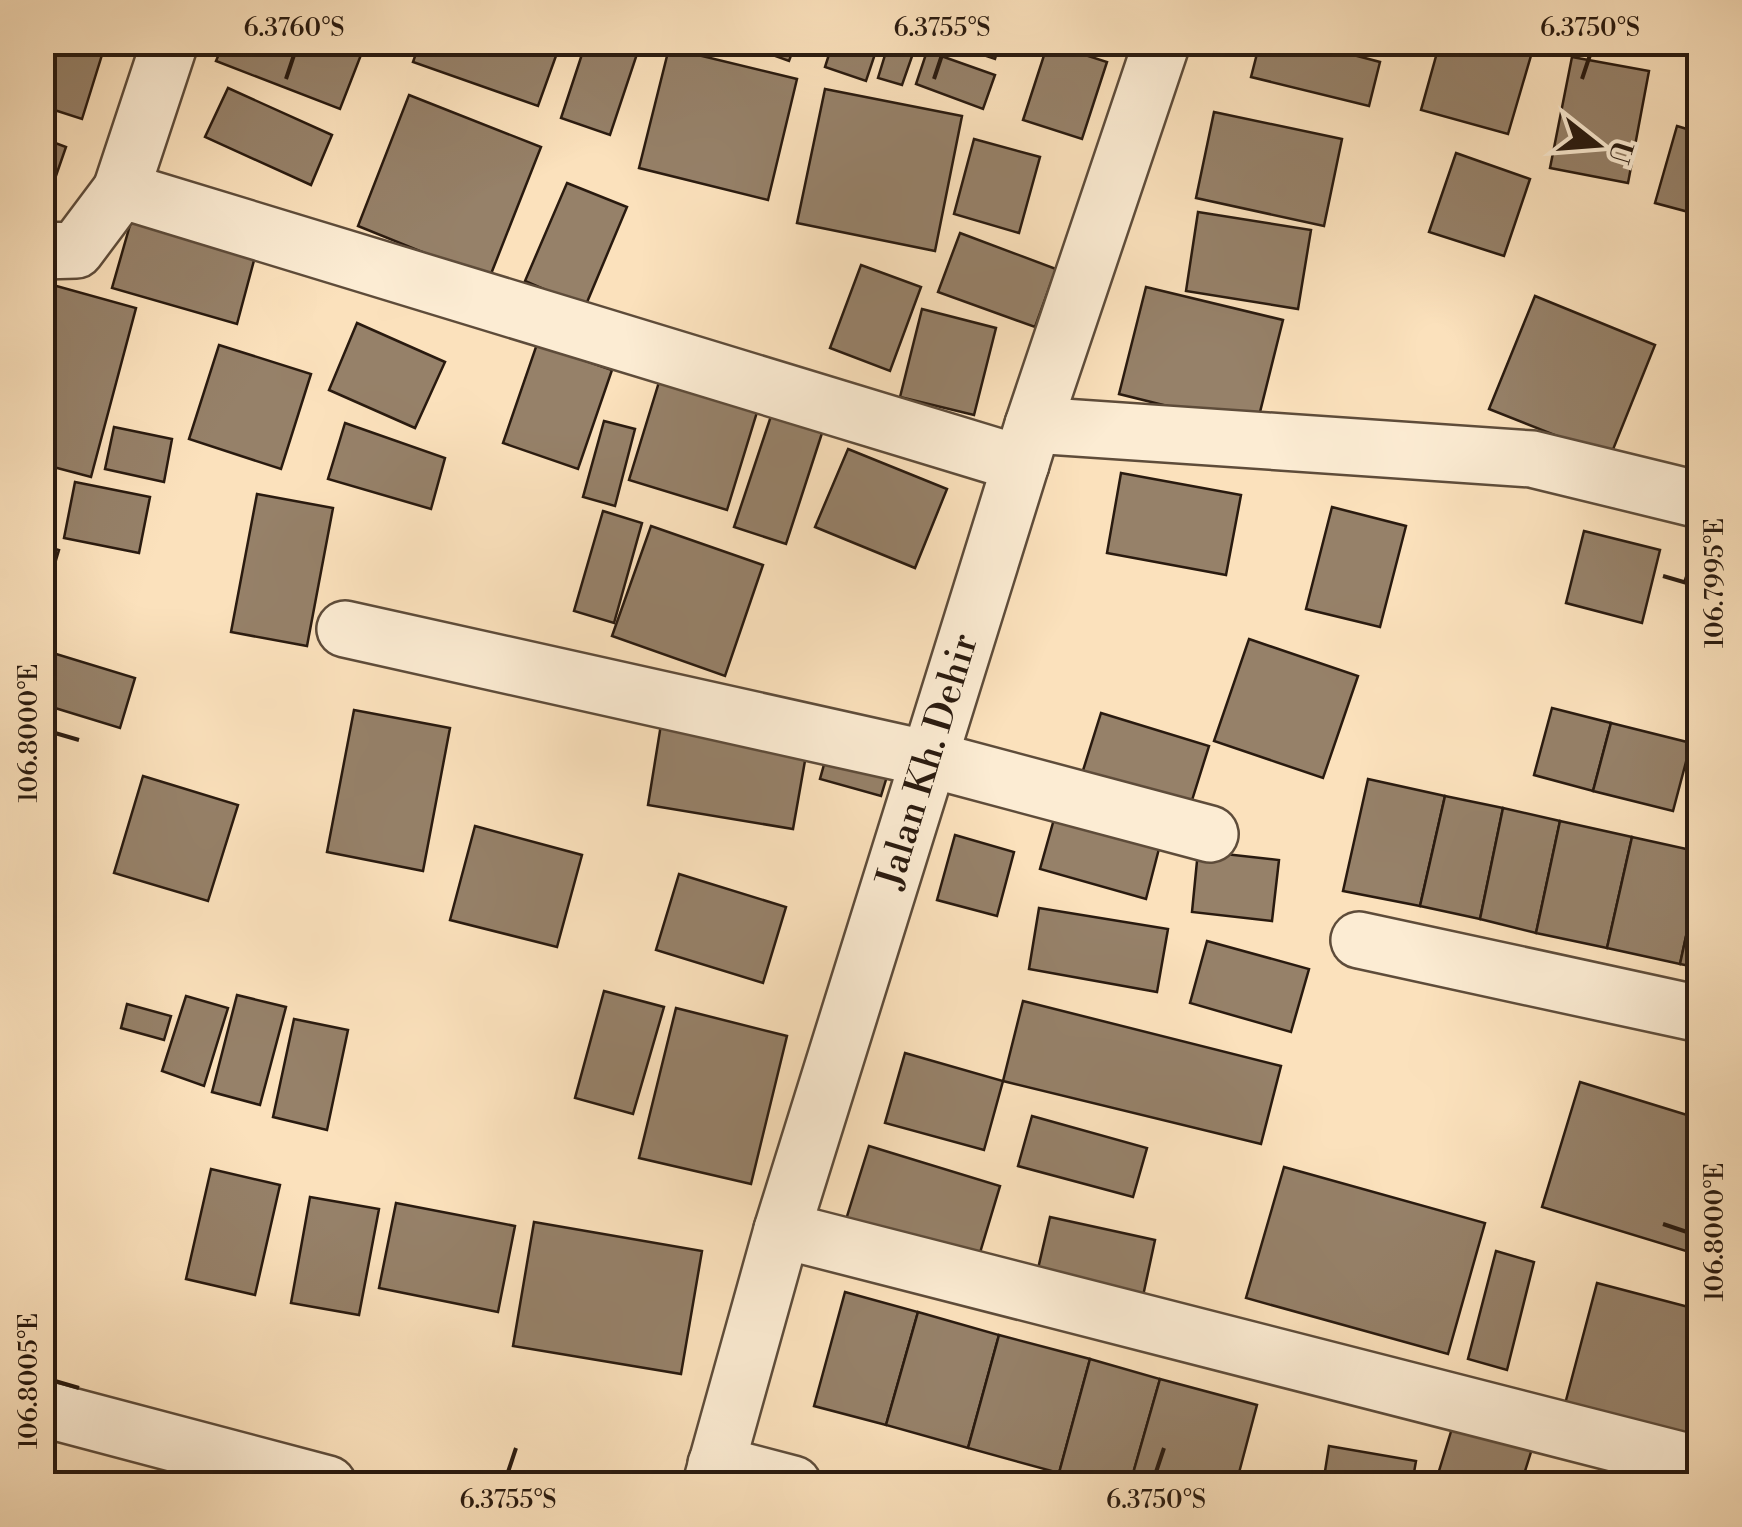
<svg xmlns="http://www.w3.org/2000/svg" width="1742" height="1527" font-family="'Libre Bodoni',serif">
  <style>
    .building { fill: #968169; stroke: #291a0f; stroke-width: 2.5 }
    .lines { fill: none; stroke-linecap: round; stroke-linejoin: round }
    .minor-casing { stroke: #5e4c3a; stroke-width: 60 }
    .minor { stroke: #fcecd3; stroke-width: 55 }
    .ticks { fill: none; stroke: #291a0f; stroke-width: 4 }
    .labels { text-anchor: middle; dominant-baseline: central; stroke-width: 10; stroke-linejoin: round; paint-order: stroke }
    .street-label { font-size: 38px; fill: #291a0f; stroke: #fcecd3 }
    .neatline { fill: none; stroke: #291a0f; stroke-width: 4 }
    .ticks-label { font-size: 25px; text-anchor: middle; fill: #291a0f }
  </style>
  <rect width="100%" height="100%" fill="#fbe1bc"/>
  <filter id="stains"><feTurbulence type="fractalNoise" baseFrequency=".002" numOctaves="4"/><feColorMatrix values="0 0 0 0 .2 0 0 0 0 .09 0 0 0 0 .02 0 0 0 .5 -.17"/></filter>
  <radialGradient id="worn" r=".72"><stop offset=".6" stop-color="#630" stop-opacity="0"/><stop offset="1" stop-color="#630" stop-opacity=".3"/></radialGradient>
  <g class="building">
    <path d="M42,42H106L82,119L42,106Z"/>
    <path d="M224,42H366L340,109L216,61Z"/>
    <path d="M420,42H561L538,106L413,62Z"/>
    <path d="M586,42H641L610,135L561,118Z"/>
    <path d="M771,42H796L789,61L767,53Z"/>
    <path d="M833,42H879L866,81L825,67Z"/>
    <path d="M889,42H917L902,85L878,78Z"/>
    <path d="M945,42H1000L995,59Z"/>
    <path d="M1260,42H1304L1380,62L1369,106L1251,77Z"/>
    <path d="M1440,42H1535L1508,134L1421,110Z"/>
    <path d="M1048,43L1107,62L1082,139L1023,120Z"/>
    <path d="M669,48L797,79L768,200L639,168Z"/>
    <path d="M927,51L995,75L983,109L916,84Z"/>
    <path d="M1572,57L1649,71L1628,183L1550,168Z"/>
    <path d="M228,88L332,135L311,185L205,137Z"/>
    <path d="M825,89L962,116L935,251L797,223Z"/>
    <path d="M409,95L541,147L489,279L358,226Z"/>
    <path d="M1214,112L1342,139L1324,226L1196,198Z"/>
    <path d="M1677,126L1700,133V215L1655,203Z"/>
    <path d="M42,138L66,147L42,216Z"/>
    <path d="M974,139L1040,157L1019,233L954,214Z"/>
    <path d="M1456,153L1530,179L1504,256L1429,232Z"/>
    <path d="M567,183L627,207L585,307L525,281Z"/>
    <path d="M1198,212L1311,230L1298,309L1186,291Z"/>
    <path d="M132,218L256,253L237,324L112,288Z"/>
    <path d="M960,233L1056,269L1035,327L938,292Z"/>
    <path d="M861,265L921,287L890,371L830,348Z"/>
    <path d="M42,282L136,308L91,477L42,464Z"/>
    <path d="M1146,287L1283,320L1256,428L1119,394Z"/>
    <path d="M1535,296L1655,345L1610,457L1489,409Z"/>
    <path d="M922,309L996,328L974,415L900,397Z"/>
    <path d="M357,323L445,362L415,428L329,390Z"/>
    <path d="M537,344L612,370L578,469L503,443Z"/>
    <path d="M219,345L311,374L281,469L189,439Z"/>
    <path d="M663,369L761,399L727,510L629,480Z"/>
    <path d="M773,410L824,427L786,544L734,527Z"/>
    <path d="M604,421L635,429L615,506L583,497Z"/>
    <path d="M345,423L445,458L431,509L328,479Z"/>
    <path d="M114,427L172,439L164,482L105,469Z"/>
    <path d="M848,449L947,489L915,568L815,527Z"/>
    <path d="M1121,473L1241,495L1226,575L1107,553Z"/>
    <path d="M75,482L150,497L139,553L64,538Z"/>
    <path d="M257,494L333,508L307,646L231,632Z"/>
    <path d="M1332,507L1406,526L1380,627L1306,609Z"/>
    <path d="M603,511L642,523L614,623L574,611Z"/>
    <path d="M651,526L763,565L725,676L612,636Z"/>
    <path d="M1584,531L1660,550L1642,623L1566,603Z"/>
    <path d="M1700,536V585L1685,580Z"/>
    <path d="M42,545L59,550L42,607Z"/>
    <path d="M1249,639L1358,676L1323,778L1214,741Z"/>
    <path d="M43,650L135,678L120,728L42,704Z"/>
    <path d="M1552,708L1611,723L1593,791L1534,775Z"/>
    <path d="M354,710L450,728L423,871L327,852Z"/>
    <path d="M663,712L809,738L793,829L648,805Z"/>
    <path d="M1101,713L1209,746L1188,813L1080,780Z"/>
    <path d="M1611,723L1691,743L1673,811L1593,791Z"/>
    <path d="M830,743L892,760L881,796L820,779Z"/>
    <path d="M143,776L238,805L208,901L114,873Z"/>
    <path d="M1368,779L1445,796L1420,906L1343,891Z"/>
    <path d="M1445,796L1503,808L1480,919L1420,906Z"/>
    <path d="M1503,808L1560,821L1536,933L1480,919Z"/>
    <path d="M1056,812L1161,841L1146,899L1040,869Z"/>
    <path d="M1560,821L1632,837L1607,948L1536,933Z"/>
    <path d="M475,826L582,855L557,947L450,920Z"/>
    <path d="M955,835L1014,852L997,916L937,900Z"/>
    <path d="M1632,837L1700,852V872L1680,964L1607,948Z"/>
    <path d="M1198,851L1279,860L1272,921L1192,912Z"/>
    <path d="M1700,872V968L1680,964Z"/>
    <path d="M679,874L786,907L763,983L656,950Z"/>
    <path d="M1039,908L1168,929L1157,992L1029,969Z"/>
    <path d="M1207,941L1309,969L1291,1032L1190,1003Z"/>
    <path d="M604,991L664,1007L633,1114L575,1098Z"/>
    <path d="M237,995L286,1007L260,1105L212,1092Z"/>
    <path d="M186,996L228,1008L204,1086L162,1071Z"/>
    <path d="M1023,1001L1281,1066L1261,1144L1003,1081Z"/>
    <path d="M127,1004L171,1016L164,1040L121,1028Z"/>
    <path d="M676,1008L787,1036L751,1184L639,1158Z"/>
    <path d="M294,1019L348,1030L327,1130L273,1117Z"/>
    <path d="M905,1053L1003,1081L984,1150L885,1123Z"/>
    <path d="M1580,1082L1700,1119V1205L1686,1251L1542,1207Z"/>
    <path d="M1032,1116L1147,1148L1133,1197L1018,1166Z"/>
    <path d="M869,1146L1000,1186L976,1266L844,1226Z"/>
    <path d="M1284,1167L1485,1223L1448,1354L1246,1298Z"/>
    <path d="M211,1169L280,1185L255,1295L186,1279Z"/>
    <path d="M310,1197L379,1209L359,1315L291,1303Z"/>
    <path d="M396,1203L515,1226L498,1312L379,1288Z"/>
    <path d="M1050,1217L1155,1240L1140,1310L1034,1286Z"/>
    <path d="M534,1222L702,1251L681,1374L513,1346Z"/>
    <path d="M1496,1251L1534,1262L1507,1370L1468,1359Z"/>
    <path d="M1597,1283L1700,1310V1439L1565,1404Z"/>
    <path d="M845,1292L918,1312L886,1425L814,1406Z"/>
    <path d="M918,1312L999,1335L968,1448L886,1425Z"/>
    <path d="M999,1335L1090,1359L1059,1473L968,1448Z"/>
    <path d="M1090,1359L1160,1379L1130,1484H1103L1059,1473Z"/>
    <path d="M1160,1379L1257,1405L1236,1484H1130Z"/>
    <path d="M1457,1412L1536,1436L1521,1484H1435Z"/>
    <path d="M1329,1446L1416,1461L1412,1484H1323Z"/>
  </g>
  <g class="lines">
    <defs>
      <g id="minor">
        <path d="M121,190L170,42"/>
        <path d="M42,251L76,250L121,190L1021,464"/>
        <path d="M1033,425L1532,459L1700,500"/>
        <path d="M345,629L929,759L1210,834"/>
        <path d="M1359,940L1700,1014"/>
        <path d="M782,1230L1700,1465"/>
        <path d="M48,1410L328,1484"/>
        <path d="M716,1464L793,1484"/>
        <path d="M711,1484L782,1230L929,759L1033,425L1162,42"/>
      </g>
    </defs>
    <use href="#minor" class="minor-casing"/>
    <use href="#minor" class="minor"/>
  </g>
  <path class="ticks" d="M286,79L294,55M934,79L942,55M1582,79L1590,55M1663,576L1687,583M55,733L79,740M1663,1224L1687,1232M55,1381L79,1388M508,1472L516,1448M1156,1472L1164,1448"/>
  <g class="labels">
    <g class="street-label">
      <text transform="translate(928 761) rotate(-73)">Jalan Kh. Dehir</text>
    </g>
  </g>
  <rect width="1742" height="1527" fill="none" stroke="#fbe1bc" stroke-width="110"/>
  <g transform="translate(1597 145) rotate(107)" stroke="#fcecd3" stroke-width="8" paint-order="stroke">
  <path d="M0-8L18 38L0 25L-18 38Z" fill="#291a0f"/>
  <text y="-15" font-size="28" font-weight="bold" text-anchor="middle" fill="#291a0f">U</text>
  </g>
  <rect x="55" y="55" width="1632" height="1417" class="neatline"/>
  <g class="ticks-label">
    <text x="294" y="36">6.3760°S</text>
    <text x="942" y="36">6.3755°S</text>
    <text x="1590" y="36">6.3750°S</text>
    <text transform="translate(1714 583) rotate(-90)" y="9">106.7995°E</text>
    <text transform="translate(28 733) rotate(-90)" y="9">106.8000°E</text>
    <text transform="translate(1714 1232) rotate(-90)" y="9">106.8000°E</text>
    <text transform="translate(28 1381) rotate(-90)" y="9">106.8005°E</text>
    <text x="508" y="1508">6.3755°S</text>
    <text x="1156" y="1508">6.3750°S</text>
  </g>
  <rect width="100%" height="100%" filter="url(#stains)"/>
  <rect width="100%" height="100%" fill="url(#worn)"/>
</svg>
